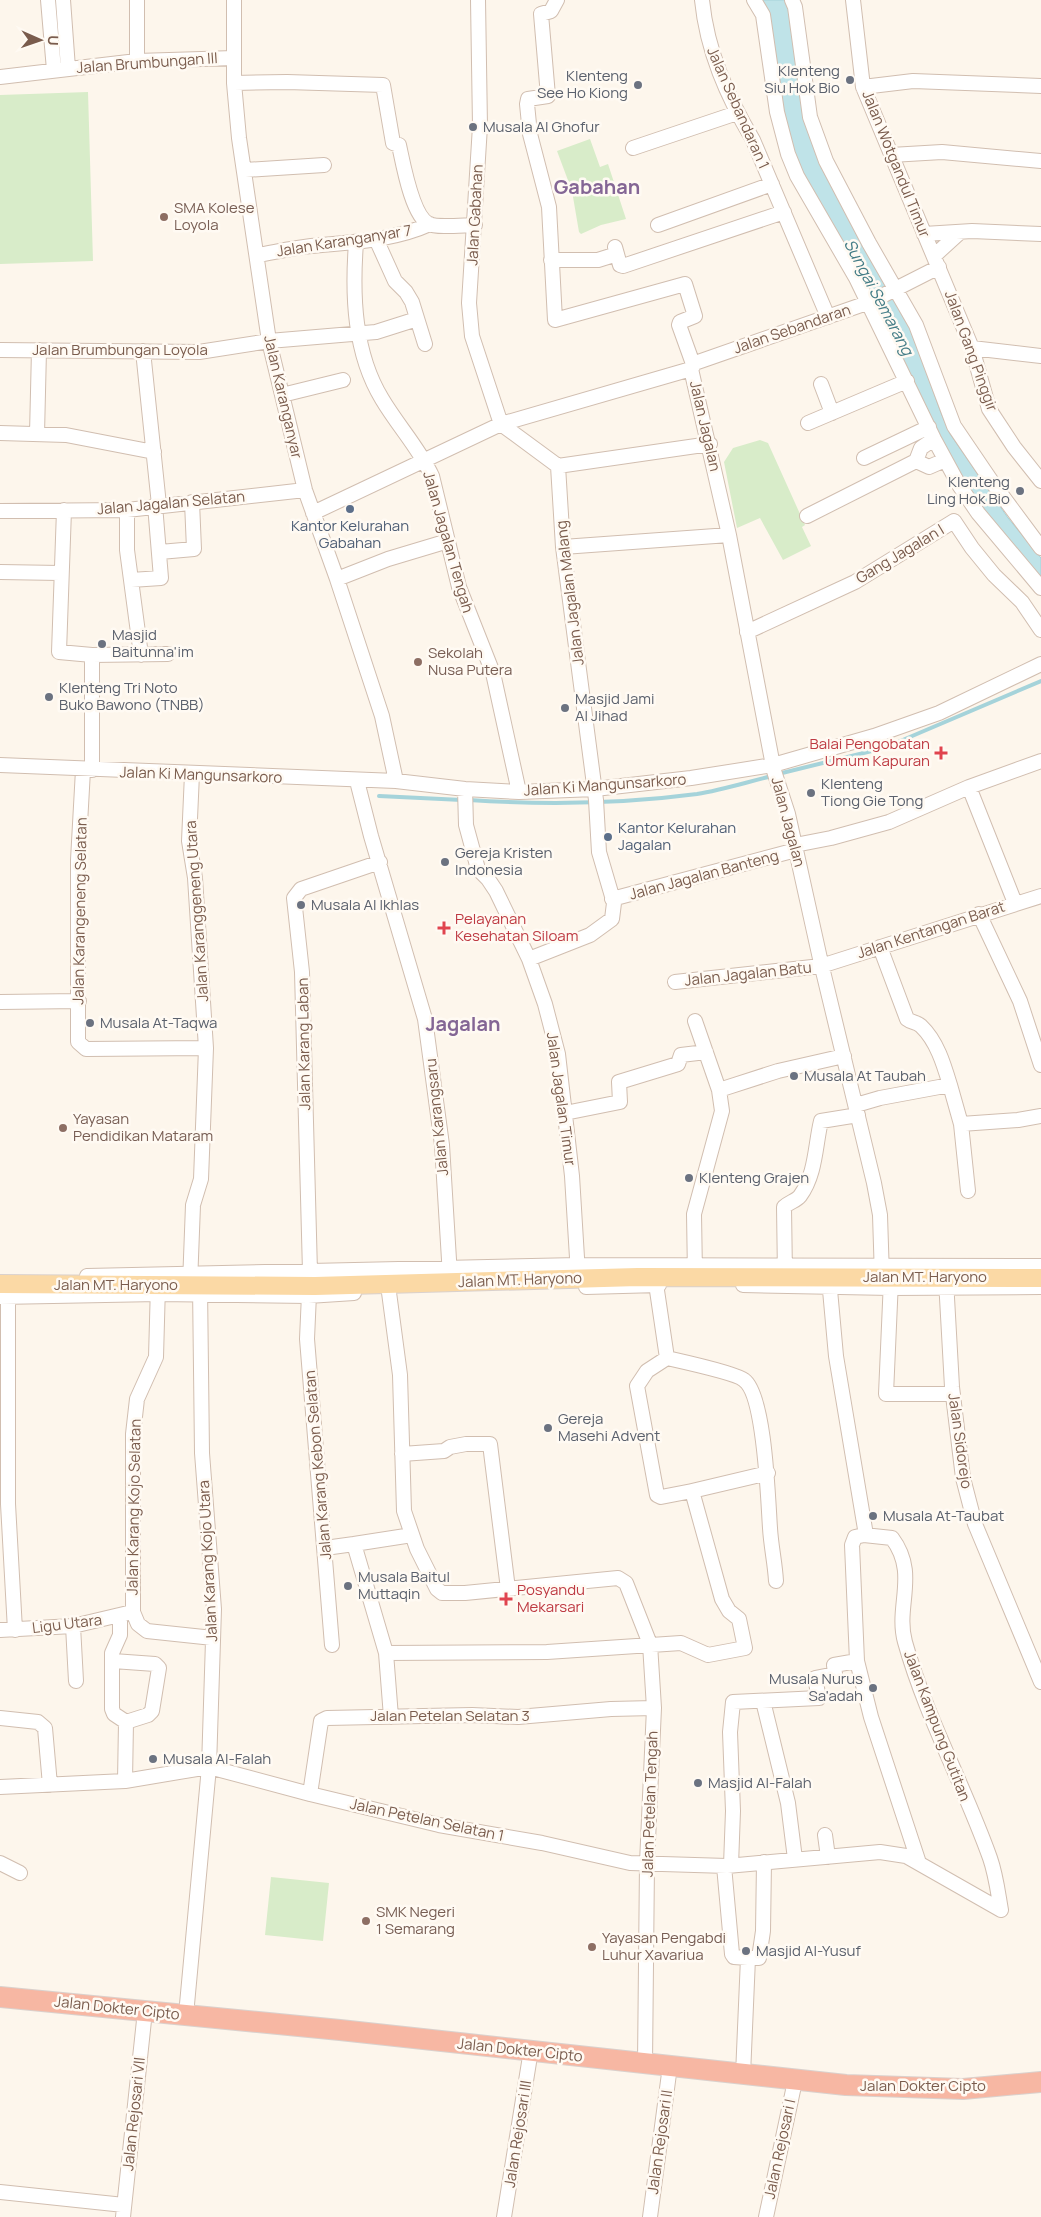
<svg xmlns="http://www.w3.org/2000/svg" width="1041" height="2217" viewBox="0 0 1041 2217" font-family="Manrope,sans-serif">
<rect width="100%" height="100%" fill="#fdf6ec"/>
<!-- green -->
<path fill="#d8ecc9" d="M88 92 93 261 0 264V95Z
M590 139 600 167 608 164 626 219 601 225 581 234 579 232 572 191 557 151Z
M760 440 768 443 805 525 802 527 811 546 783 560 760 518 737 528 724 462 733 448Z
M271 1877 329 1883 323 1941 265 1935Z"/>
<!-- water -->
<path fill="#bfe3e8" stroke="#a5d3da" d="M760 0H787L802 91 895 300 913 334 941 413 950 434 1008 518 1041 558V582L991 522 956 469 792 156Z"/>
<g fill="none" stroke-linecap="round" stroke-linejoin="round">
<!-- stream -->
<path stroke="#a5d3da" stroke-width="4" d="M778 774 884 748 1041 681
M379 796 462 800
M469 800C546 805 621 804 697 794 722 790 747 782 772 776"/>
<defs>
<path id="minor" d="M48 0 54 70
M63 0 68 68
M234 0V83L239 138 269 341 305 490 337 579 382 716 396 781
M478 0 480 126 469 303 472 336 501 424
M557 0 551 11 541 14 548 96 528 99 527 104 530 134 549 207 555 320 685 284 695 316 680 322 679 325 693 364
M702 0C707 51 727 96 753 140L828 317
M754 0 763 15 777 112 788 154 797 176 856 278 934 439 959 485 978 513 1041 588
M792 0 795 7 810 117 826 161 869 243 916 325 954 426 992 482 1041 548
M853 0 863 87 972 348 989 409 1014 447 1041 481
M137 61V0
M0 77 137 61 234 58
M234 83 287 82 383 85 393 143 399 145C403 163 412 216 429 224 437 228 465 225 475 225
M863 87 913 81 1041 86
M633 148 737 113
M891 155 942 152 1041 161
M245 170 324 165
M658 225 772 184
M924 234 972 231 1041 234
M376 239 395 281 406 292 412 302 425 344
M356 243C352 295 354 353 382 399 398 426 419 448 432 476L459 587 493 673 519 792
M615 247 620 265 623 266 784 212
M257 255C275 252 293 248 311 246 351 242 393 241 430 224
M934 256 958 234
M551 260H598L617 254
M972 348 1041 356
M0 350 199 352 269 341 376 332 417 319
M143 351 159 505
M821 384 832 413
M282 395 343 380
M808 423 907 381
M501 424 558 466
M0 433 66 435 154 452
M37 434 39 350
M864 458 929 427
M916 461 929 467 945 460
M916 461 921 448 934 439
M558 466 710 444
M64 510 59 652 92 655 168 654
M127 510V550L141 655
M0 511 127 510 305 490
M313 513 501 424 691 369
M807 516 916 461
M563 547 729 535
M160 552 194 549 192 502
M0 572 60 573
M337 579 388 559 448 541
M131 580 161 578 155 505
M747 632 855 582 954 521 972 548 994 575 1022 602 1041 630
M0 765 396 781 465 789 519 792 595 789 691 778 773 765 874 736 939 713 1041 664
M83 770 78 860V1042L86 1049 206 1048
M92 770V655
M357 781 371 836 425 1019 442 1145 450 1276
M969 787 1015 903
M465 789 466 825 478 869 488 879 496 891 529 959 545 1004 558 1054 572 1176 578 1274
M795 845 831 838 889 822 969 787 1041 761
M612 899 796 850
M979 914 1020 1001 1041 1065
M880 947 907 1019C912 1023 917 1022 921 1026 937 1041 944 1065 950 1085
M529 959 590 935 612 919 614 903 599 852 596 800 563 547 558 466
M675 982 821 966 1041 896
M0 1002 79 1001
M719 1090 778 1071 844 1056
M856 1105 880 1098 950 1085 961 1124 1018 1120 1041 1116
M565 1113 620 1102 619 1082 678 1064 681 1055 706 1052
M961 1124 968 1191
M695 1274 694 1214 722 1111 719 1090 695 1021
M785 1275 784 1207C789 1202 796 1201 800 1196 816 1174 815 1146 821 1121L858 1115
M655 1277 667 1358C680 1361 736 1373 744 1380 765 1395 768 1500 770 1528 771 1546 775 1563 776 1581
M882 1277 880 1215 874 1183 821 963 788 814 774 771 729 535 691 369 695 363 870 302 939 267
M829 1279 836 1356 865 1529 864 1535 855 1537 852 1545 857 1661 871 1717 919 1863
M891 1280 886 1394H953
M946 1280 952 1387 963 1478 975 1524 1041 1682
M190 1284 193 1205 201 1179 206 1048 195 878 189 841 192 774
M88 1285 87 1276 578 1265 1041 1266
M158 1285 156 1357 137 1399 133 1434V1612L138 1624 147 1631 213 1638
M388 1285 400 1375 404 1511 417 1549 437 1589 442 1593H465L618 1578 626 1583 650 1644 654 1708 647 1863 645 2064
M743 1285 891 1288 1041 1287
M586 1287 659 1285
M8 1290V1504L15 1630
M0 1297 158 1294 308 1296 354 1293
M667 1358 647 1371 637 1386 657 1495 661 1497 692 1491
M402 1454 444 1451 450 1447 466 1444H490L508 1589
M864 1535 892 1538C919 1574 895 1606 905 1642 926 1717 964 1785 990 1858 996 1875 998 1893 1001 1910
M354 1544 412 1535
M325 1548 354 1544 386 1653 391 1717
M120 1616V1635L112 1653V1709L114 1714 126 1722 125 1781
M73 1626 76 1681
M0 1630 73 1626 128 1613
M332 1645 307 1339 310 1272 302 972 294 898 301 889 380 862
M386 1653 547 1652 681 1643 708 1655 745 1648 739 1619 729 1611 722 1599 692 1491 768 1473
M113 1661 155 1664 159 1668 152 1711 148 1715 126 1722
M763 1701 788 1803 795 1859
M0 1718 38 1722 45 1728 50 1785
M0 1787 125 1781 209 1767 310 1794 439 1825 542 1843 630 1863 727 1866 880 1852 906 1856 1001 1910
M310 1794 321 1721 327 1718 472 1715 518 1717 611 1709 654 1708
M825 1835 828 1857
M0 1863 20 1873
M731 1865 733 1811 730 1732 733 1702 819 1698 815 1678 835 1674 834 1665 857 1661
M724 1866 732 1954 734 1957 748 1958 743 2075
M748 1958H759L763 1931 764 1862
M186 2015 209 1767 214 1609 202 1453 200 1286
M0 2192 124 2205
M123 2217 145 2011
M504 2217 531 2050
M650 2217 670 2066
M766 2217 795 2081"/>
<path id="major" d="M0 1284 315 1286 638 1277 1041 1278"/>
<path id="highway" d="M0 1997 340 2030 846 2085 963 2089 1041 2082"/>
</defs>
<!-- minor casing -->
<use href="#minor" stroke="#d1beb0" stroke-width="16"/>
<!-- major casing -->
<use href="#major" stroke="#dad1cd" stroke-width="20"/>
<!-- highway casing -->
<use href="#highway" stroke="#dad1cd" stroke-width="22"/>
<!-- minor -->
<use href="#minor" stroke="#fff" stroke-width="14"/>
<!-- major -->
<use href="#major" stroke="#fbd9a5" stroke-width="18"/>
<!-- highway -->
<use href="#highway" stroke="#f7b7a3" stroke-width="20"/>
</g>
<!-- markers -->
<g fill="#6b7280" stroke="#fffaf3" stroke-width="2">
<circle cx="850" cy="80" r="5"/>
<circle cx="638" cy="85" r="5"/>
<circle cx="473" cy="127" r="5"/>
<circle cx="1020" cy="491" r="5"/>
<circle cx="102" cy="644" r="5"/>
<circle cx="49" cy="697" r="5"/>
<circle cx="565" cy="708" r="5"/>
<circle cx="811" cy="793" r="5"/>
<circle cx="445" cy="862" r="5"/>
<circle cx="301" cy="905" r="5"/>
<circle cx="90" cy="1023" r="5"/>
<circle cx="794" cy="1076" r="5"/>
<circle cx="689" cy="1178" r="5"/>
<circle cx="548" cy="1428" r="5"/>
<circle cx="873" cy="1516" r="5"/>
<circle cx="348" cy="1586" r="5"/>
<circle cx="873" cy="1688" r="5"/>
<circle cx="153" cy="1759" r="5"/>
<circle cx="698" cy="1783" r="5"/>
<circle cx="746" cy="1951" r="5"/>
</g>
<g fill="#8d6e63" stroke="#fffaf3" stroke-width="2">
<circle cx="164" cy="217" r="5"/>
<circle cx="418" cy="662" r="5"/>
<circle cx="63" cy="1128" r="5"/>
<circle cx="366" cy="1921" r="5"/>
<circle cx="592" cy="1947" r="5"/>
</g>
<g fill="#5c6f8a" stroke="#fffaf3" stroke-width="2">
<circle cx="350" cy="509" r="5"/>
<circle cx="608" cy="837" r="5"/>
</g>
<g fill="#e0444e" stroke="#fffaf3" stroke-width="2">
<path d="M938.5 745.5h5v5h5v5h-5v5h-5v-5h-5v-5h5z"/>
<path d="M441.5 920.5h5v5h5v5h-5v5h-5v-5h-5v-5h5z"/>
<path d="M503.5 1591.5h5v5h5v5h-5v5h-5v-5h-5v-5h5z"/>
</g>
<g text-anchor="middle" stroke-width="5" stroke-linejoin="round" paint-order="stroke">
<!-- street labels -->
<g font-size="15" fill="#7a5c4d" stroke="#fffaf3">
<text transform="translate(147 63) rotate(-4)" y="5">Jalan Brumbungan III</text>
<text transform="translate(738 108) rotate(66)" y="5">Jalan Sebandaran 1</text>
<text transform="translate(896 164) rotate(68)" y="5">Jalan Wotgandul Timur</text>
<text transform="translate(475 215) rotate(-87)" y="5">Jalan Gabahan</text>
<text transform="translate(344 241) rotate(-9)" y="5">Jalan Karanganyar 7</text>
<text transform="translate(792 329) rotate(-19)" y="5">Jalan Sebandaran</text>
<text x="120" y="355">Jalan Brumbungan Loyola</text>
<text transform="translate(971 351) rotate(70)" y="5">Jalan Gang Pinggir</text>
<text transform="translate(283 397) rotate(77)" y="5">Jalan Karanganyar</text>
<text transform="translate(705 426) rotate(77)" y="5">Jalan Jagalan</text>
<text transform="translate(171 503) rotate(-5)" y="5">Jalan Jagalan Selatan</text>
<text transform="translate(448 542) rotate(74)" y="5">Jalan Jagalan Tengah</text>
<text transform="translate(900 554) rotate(-31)" y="5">Gang Jagalan I</text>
<text transform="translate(570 593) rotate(-97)" y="5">Jalan Jagalan Malang</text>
<text transform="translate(201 775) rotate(2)" y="5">Jalan Ki Mangunsarkoro</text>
<text transform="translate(605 785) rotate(-4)" y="5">Jalan Ki Mangunsarkoro</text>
<text transform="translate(788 822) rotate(75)" y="5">Jalan Jagalan</text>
<text transform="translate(704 875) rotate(-15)" y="5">Jalan Jagalan Banteng</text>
<text transform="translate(80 911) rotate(-89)" y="5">Jalan Karangeneng Selatan</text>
<text transform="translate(197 911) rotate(-94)" y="5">Jalan Karanggeneng Utara</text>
<text transform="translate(931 930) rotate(-18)" y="5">Jalan Kentangan Barat</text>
<text transform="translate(748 974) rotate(-6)" y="5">Jalan Jagalan Batu</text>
<text transform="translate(304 1044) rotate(-91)" y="5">Jalan Karang Laban</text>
<text transform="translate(561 1099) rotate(82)" y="5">Jalan Jagalan Timur</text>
<text transform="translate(437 1117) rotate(-96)" y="5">Jalan Karangsaru</text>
<text x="925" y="1282">Jalan MT. Haryono</text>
<text transform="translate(520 1280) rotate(-2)" y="5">Jalan MT. Haryono</text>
<text x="116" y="1290">Jalan MT. Haryono</text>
<text transform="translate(960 1441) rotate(82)" y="5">Jalan Sidorejo</text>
<text transform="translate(318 1465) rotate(-95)" y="5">Jalan Karang Kebon Selatan</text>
<text transform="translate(134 1507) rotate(-89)" y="5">Jalan Karang Kojo Selatan</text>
<text transform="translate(208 1561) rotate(-93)" y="5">Jalan Karang Kojo Utara</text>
<text transform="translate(67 1624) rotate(-7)" y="5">Ligu Utara</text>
<text x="450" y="1721">Jalan Petelan Selatan 3</text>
<text transform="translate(937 1726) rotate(69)" y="5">Jalan Kampung Gutitan</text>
<text transform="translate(650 1804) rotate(-88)" y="5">Jalan Petelan Tengah</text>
<text transform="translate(427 1820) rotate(12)" y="5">Jalan Petelan Selatan 1</text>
<text transform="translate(117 2008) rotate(6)" y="5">Jalan Dokter Cipto</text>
<text transform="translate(520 2050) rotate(6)" y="5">Jalan Dokter Cipto</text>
<text x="923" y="2091">Jalan Dokter Cipto</text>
<text transform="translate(134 2114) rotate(-84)" y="5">Jalan Rejosari VII</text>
<text transform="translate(518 2134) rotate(-81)" y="5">Jalan Rejosari III</text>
<text transform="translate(660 2142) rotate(-82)" y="5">Jalan Rejosari II</text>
<text transform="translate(780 2149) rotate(-78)" y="5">Jalan Rejosari I</text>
</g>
<!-- worship labels -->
<g font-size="15" fill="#5b616d" stroke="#fffaf3" text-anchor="start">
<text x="840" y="76" text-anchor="end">Klenteng<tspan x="840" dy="17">Siu Hok Bio</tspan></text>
<text x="628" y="81" text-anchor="end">Klenteng<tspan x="628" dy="17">See Ho Kiong</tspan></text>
<text x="483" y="132">Musala Al Ghofur</text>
<text x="1010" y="487" text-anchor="end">Klenteng<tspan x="1010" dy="17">Ling Hok Bio</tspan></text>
<text x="112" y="640">Masjid<tspan x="112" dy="17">Baitunna'im</tspan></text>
<text x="59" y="693">Klenteng Tri Noto<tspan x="59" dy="17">Buko Bawono (TNBB)</tspan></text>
<text x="575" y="704">Masjid Jami<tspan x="575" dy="17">Al Jihad</tspan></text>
<text x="821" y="789">Klenteng<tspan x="821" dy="17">Tiong Gie Tong</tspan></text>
<text x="455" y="858">Gereja Kristen<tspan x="455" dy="17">Indonesia</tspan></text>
<text x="311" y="910">Musala Al Ikhlas</text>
<text x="100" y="1028">Musala At-Taqwa</text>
<text x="804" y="1081">Musala At Taubah</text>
<text x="699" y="1183">Klenteng Grajen</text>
<text x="558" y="1424">Gereja<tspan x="558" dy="17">Masehi Advent</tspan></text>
<text x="883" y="1521">Musala At-Taubat</text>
<text x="358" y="1582">Musala Baitul<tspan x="358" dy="17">Muttaqin</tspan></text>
<text x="863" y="1684" text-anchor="end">Musala Nurus<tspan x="863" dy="17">Sa'adah</tspan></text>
<text x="163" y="1764">Musala Al-Falah</text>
<text x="708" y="1788">Masjid Al-Falah</text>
<text x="756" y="1956">Masjid Al-Yusuf</text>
</g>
<!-- education labels -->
<g font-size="15" fill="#785e54" stroke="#fffaf3" text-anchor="start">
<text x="174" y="213">SMA Kolese<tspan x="174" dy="17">Loyola</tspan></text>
<text x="428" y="658">Sekolah<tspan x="428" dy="17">Nusa Putera</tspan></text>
<text x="73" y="1124">Yayasan<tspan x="73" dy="17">Pendidikan Mataram</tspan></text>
<text x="376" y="1917">SMK Negeri<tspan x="376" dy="17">1 Semarang</tspan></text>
<text x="602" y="1943">Yayasan Pengabdi<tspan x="602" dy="17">Luhur Xavariua</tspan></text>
</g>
<!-- service labels -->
<g font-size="15" fill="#4e5e75" stroke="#fffaf3">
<text x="350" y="531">Kantor Kelurahan<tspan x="350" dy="17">Gabahan</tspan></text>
<text x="618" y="833" text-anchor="start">Kantor Kelurahan<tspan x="618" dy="17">Jagalan</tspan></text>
</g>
<!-- health labels -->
<g font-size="15" fill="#be3a42" stroke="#fffaf3" text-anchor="start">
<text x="930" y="749" text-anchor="end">Balai Pengobatan<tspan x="930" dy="17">Umum Kapuran</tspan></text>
<text x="455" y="924">Pelayanan<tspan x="455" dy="17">Kesehatan Siloam</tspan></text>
<text x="517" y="1595">Posyandu<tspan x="517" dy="17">Mekarsari</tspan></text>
</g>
<!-- water labels -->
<g font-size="16" font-style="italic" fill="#437c86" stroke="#fffaf3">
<text transform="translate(879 297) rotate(62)" y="6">Sungai Semarang</text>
</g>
<!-- district labels -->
<g font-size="20" font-weight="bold" fill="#846695" stroke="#fffaf3">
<text x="597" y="194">Gabahan</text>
<text x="463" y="1031">Jagalan</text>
</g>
</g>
<!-- north arrow -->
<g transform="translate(40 40) rotate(92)" stroke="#fffaf3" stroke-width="4" paint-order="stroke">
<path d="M0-4L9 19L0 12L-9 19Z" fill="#7a5c4d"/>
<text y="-8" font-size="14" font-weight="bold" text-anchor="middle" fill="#7a5c4d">U</text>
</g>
</svg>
